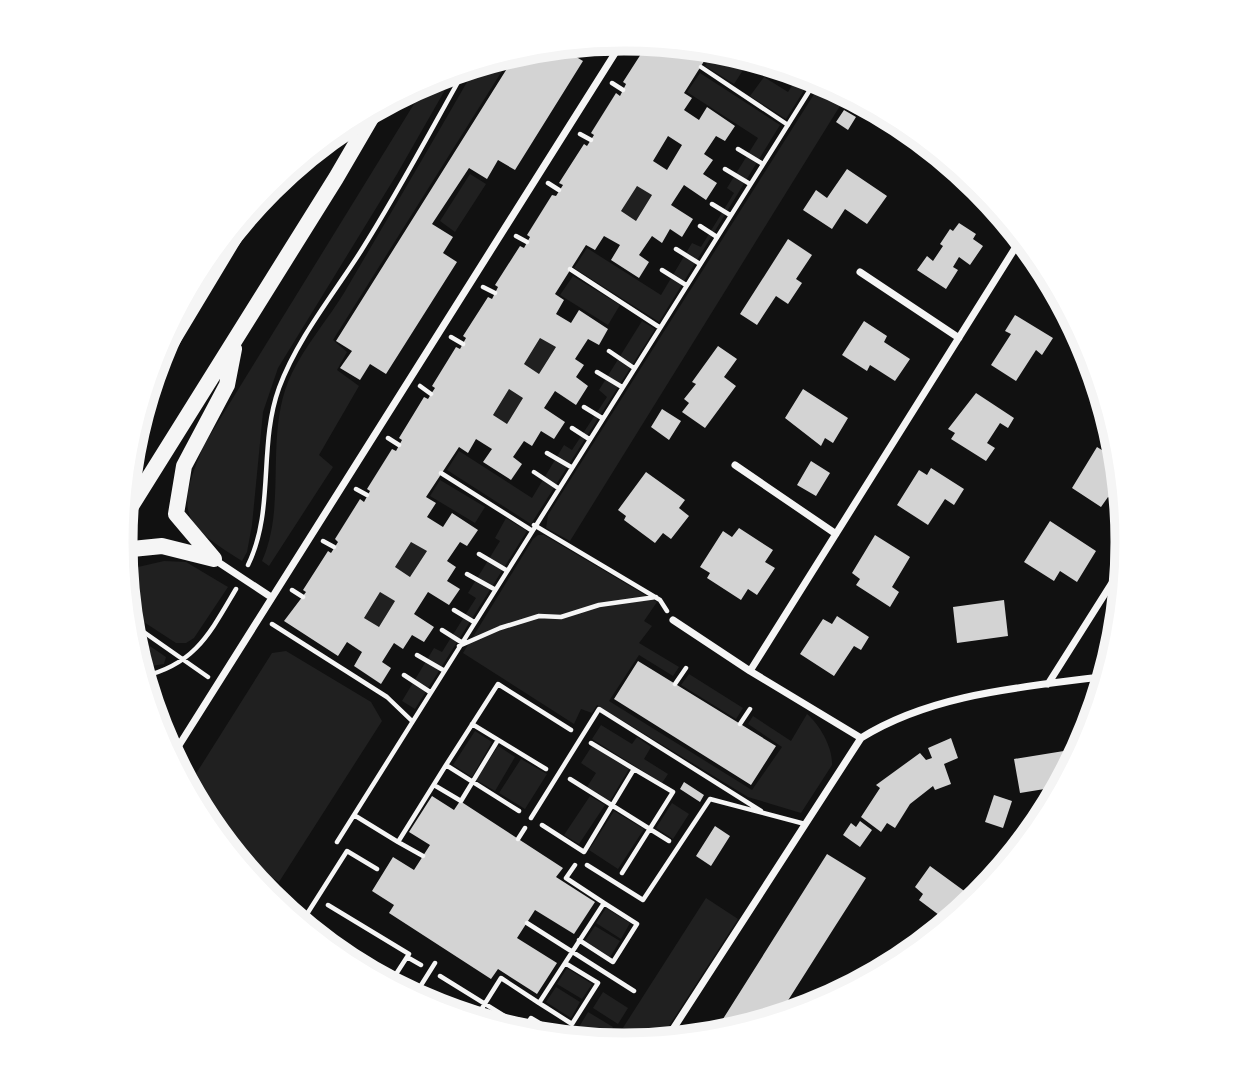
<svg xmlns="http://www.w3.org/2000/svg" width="1249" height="1085" viewBox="0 0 1249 1085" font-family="'Source Sans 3',sans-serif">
<rect width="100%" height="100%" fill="#111"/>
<!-- green -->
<path fill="#202020" d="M716 48 747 64 734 84 705 66Z
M514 52 333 340 347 352 337 370 359 386 319 455 333 467 269 566 262 561C288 503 263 432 292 373 305 346 328 319 344 293 389 216 434 140 478 63Z
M457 69 397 174 278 368 263 412 252 525 247 552 242 561C181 523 175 513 204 445L430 78Z
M801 72 813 76 786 119 750 96 764 77 788 92Z
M700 73 780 125 659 322 574 268 587 248 661 295 692 243 701 247 734 193 727 188 758 138 687 92Z
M823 80 848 93 570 541 546 528 548 515Z
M470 174 486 184 455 232 440 221Z
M637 186 652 195 636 221 621 211Z
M573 276 620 305 608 325 560 295Z
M642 321 655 329 531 524 447 470 459 451 532 498 564 445 572 450 607 397 599 390Z
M540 338 556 347 539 374 524 364Z
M509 389 523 398 507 424 493 415Z
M440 480 485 507 475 523 430 496Z
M506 518 527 531 415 709 402 701 434 648 442 652 476 598 468 593 500 541 495 538Z
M538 535H544L657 602 644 621 652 626 639 643 679 667 673 676 639 655 609 701 752 790 782 747 748 724 753 716 791 741 807 714C820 725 833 748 832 765L801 813 748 797 597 705 592 713 581 709 574 724 463 653 533 539Z
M411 542 427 551 410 577 395 567Z
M164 561 186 562 228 587 194 638 186 643H176L127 611 124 580 138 567Z
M380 592 395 601 379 627 364 618Z
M129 632 166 657 164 664 138 668Z
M286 651 371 702 382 721 279 882 232 854 205 822 187 788 272 653Z
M689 674 743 708 736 719 681 685Z
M601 725 632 744 637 737 651 747 644 759 668 774 662 783 592 739Z
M475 731 492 742 472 777 453 765Z
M498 746 515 757 495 791 476 780Z
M592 746 629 769 610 801 587 787 596 773 581 763Z
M521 759 547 774 525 809 499 793Z
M590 796 605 805 579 844 564 835Z
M672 803 689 814 673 839 656 828Z
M614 811 644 829 618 869 589 850Z
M706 898 738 919 658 1043 612 1045Z
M606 908 630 923 621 939 596 923Z
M595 926 620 941 610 957 585 941Z
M567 968 592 984 582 999 557 984Z
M556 987 580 1002 571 1018 546 1002Z
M603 992 628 1008 618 1024 593 1008Z
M588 1012 613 1027 604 1043 579 1027Z"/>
<!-- building -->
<path fill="#d3d3d3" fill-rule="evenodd" d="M654 41 713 47 684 93 692 98 684 110 699 120 707 107 735 126 725 141 716 136 704 154 713 160 703 174 717 183 706 200 684 185 671 205 693 219 682 237 670 229 662 243 652 236 639 255 649 262 639 278 611 260 620 245 604 236 595 250 586 245 555 294 564 300 556 314 571 323 579 310 608 329 599 345 588 339 575 359 584 365 576 377 588 386 576 405 555 391 544 408 565 422 554 439 541 431 532 446 524 441 513 457 522 464 511 480 483 462 492 449 476 439 468 453 459 447 426 497 436 503 427 517 443 527 452 513 478 530 467 546 460 542 447 561 456 567 447 581 460 589 449 605 428 592 414 614 434 627 424 642 412 635 403 649 394 643 382 662 391 668 381 684 354 666 362 652 347 642 338 656 284 621 306 592 303 590 328 551 331 553 338 542 335 539 360 499 364 502 370 491 367 489 392 449 396 451 402 440 399 438 424 397 428 399 431 394 435 388 432 386 456 347 460 349 466 338 463 336 488 297 492 299 498 287 495 285 520 246 524 248 530 237 527 235 552 195 556 196 563 185 559 183 584 144 587 146 594 135 591 133 616 93 620 96 626 84 623 82 648 43 651 45ZM668 136 682 145 667 170 653 161ZM637 186 652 195 636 221 621 211ZM540 338 556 347 539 374 524 364ZM509 389 523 398 507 424 493 415ZM411 542 427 551 410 577 395 567ZM380 592 395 601 379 627 364 618Z
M573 44 568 52 583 61 515 170 498 160 487 179 469 168 432 224 453 237 443 253 457 262 386 374 370 364 360 380 340 368 352 351 336 341 518 51Z
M741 54 753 57 773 63 767 74 740 57Z
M844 110 856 117 848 130 836 122Z
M847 169 887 196 867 224 845 209 832 229 803 210 816 190 827 198Z
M959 223 976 234 973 239 983 246 970 265 959 257 953 267 958 270 946 289 917 270 927 256 933 261 943 246 940 244 950 229 953 231Z
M788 239 812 255 796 279 802 283 788 304 776 296 757 325 740 314Z
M1015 315 1053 338 1042 355 1036 350 1016 381 991 365 1011 334 1005 331Z
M864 321 887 336 884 342 910 359 895 381 870 365 867 371 842 355Z
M718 346 737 359 724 377 736 386 705 428 682 412 689 403 684 399 696 384 692 382Z
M803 389 848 418 833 443 825 438 821 446 785 418Z
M976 393 1014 418 1008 428 1000 423 987 443 995 448 986 461 951 439 955 433 948 429Z
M662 409 681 421 669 440 651 427Z
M1097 447 1121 462 1125 508 1108 497 1101 507 1072 488Z
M811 461 830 473 816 496 797 485Z
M931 468 964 489 954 505 945 499 928 525 897 505 919 470 927 475Z
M646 472 685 500 679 508 689 516 671 539 663 533 655 543 624 520 626 516 618 510Z
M1050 521 1096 551 1077 582 1060 571 1054 581 1024 562Z
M739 528 773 550 765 562 775 568 757 595 748 589 741 600 707 578 710 573 700 567 723 531 732 537Z
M875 535 910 557 892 587 899 592 890 607 856 585 860 579 852 573Z
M1004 600 1008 636 957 643 953 607Z
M837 616 869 637 861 650 854 646 834 676 800 654 823 619 832 624Z
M638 661 776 746 751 785 614 699Z
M951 738 958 758 944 764 951 784 935 790 933 786 910 804 895 828 887 823 881 832 861 817 880 788 876 785 920 753 926 760 932 758 928 748Z
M1070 750 1073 768 1063 786 1020 793 1014 759Z
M684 782 704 795 700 802 680 789Z
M994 795 1012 801 1003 828 985 822Z
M432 796 454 810 460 801 563 868 556 877 595 902 574 934 535 910 517 938 557 963 537 994 498 969 491 979 389 913 394 905 372 891 393 857 414 870 430 845 409 832Z
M860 821 872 830 860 847 843 835 851 823 856 827Z
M715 826 730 836 711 866 696 856Z
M827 854 866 878 834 928 775 1021 711 1038Z
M930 866 978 901 951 924 919 900 923 894 915 887Z"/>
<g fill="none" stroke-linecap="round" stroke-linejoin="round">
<!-- path -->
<path stroke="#f5f5f5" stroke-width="4.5" d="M701 67 788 125
M796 70 814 83
M612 83 623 90
M580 134 591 140
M738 149 763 164
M725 169 750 184
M548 183 559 190
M712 204 730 215
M700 226 717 237
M516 236 527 242
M676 249 700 264
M570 269 659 327
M662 270 686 285
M483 287 495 293
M451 337 463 344
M609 351 634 368
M597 372 622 387
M420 386 431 394
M584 407 602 418
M572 428 589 439
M388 438 399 445
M547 453 571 467
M534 472 558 488
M441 473 531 530
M356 489 367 495
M534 525 660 600 667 611
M323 541 334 547
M479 554 506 570
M248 565C275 510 258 446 279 388 297 339 333 295 361 251 399 191 432 128 467 66
M467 574 494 589
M292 590 303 597
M454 610 474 622
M128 621 208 677
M272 624 387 697 412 721
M442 630 461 642
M459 646 500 628 539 616 561 617 599 605 656 597
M417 655 443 670
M404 675 430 692
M141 677C195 665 210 633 236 589
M675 684 686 668
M472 724 546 769
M740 724 750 709
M570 779 669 841
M434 785 461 801 498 740
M519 811 446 765 498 684 571 730
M354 815 398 842 446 765
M542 825 584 852 634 769 591 743
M518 839 525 828
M337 842 818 77
M398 842 423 856
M622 873 673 792 634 769
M264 894 292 912
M328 905 409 954 407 957 421 965
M527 923 634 991
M579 940 613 962 637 924 604 903
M440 976 524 1028
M389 985 407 957
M539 1003 572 1024 598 983 565 963
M474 1021 501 978 539 1003 604 903 566 878 575 865
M520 1035 531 1018 563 1037 561 1040"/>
<!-- service -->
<path stroke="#f5f5f5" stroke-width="4.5" d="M531 818 599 709 761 811
M587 865 643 900 710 799 805 824
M300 925 347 851 377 869
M413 998 435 963"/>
<!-- minor -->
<path stroke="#f5f5f5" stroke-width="7" d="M860 272 959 338
M735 465 836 534
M215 560 271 597
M673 620 750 671
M1048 684 1127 559
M861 738 750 671 1022 237
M171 758 624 39
M664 1043 861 738C933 693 1025 687 1108 676"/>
<!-- trunk -->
<path stroke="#f5f5f5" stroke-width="16" d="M152 374 255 203
M123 519 336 178 378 106
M214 559 176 514 184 466 227 385 234 349
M123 563 132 549 162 546 214 559"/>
</g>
<!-- crop -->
<path d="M0 0H1249V1085H0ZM133 542a491 491 0 1 1 982 0a491 491 0 1 1-982 0Z" fill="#fff" fill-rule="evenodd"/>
<path fill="none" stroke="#f5f5f5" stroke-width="9" d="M133 542a491 491 0 1 1 982 0a491 491 0 1 1-982 0Z"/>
</svg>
